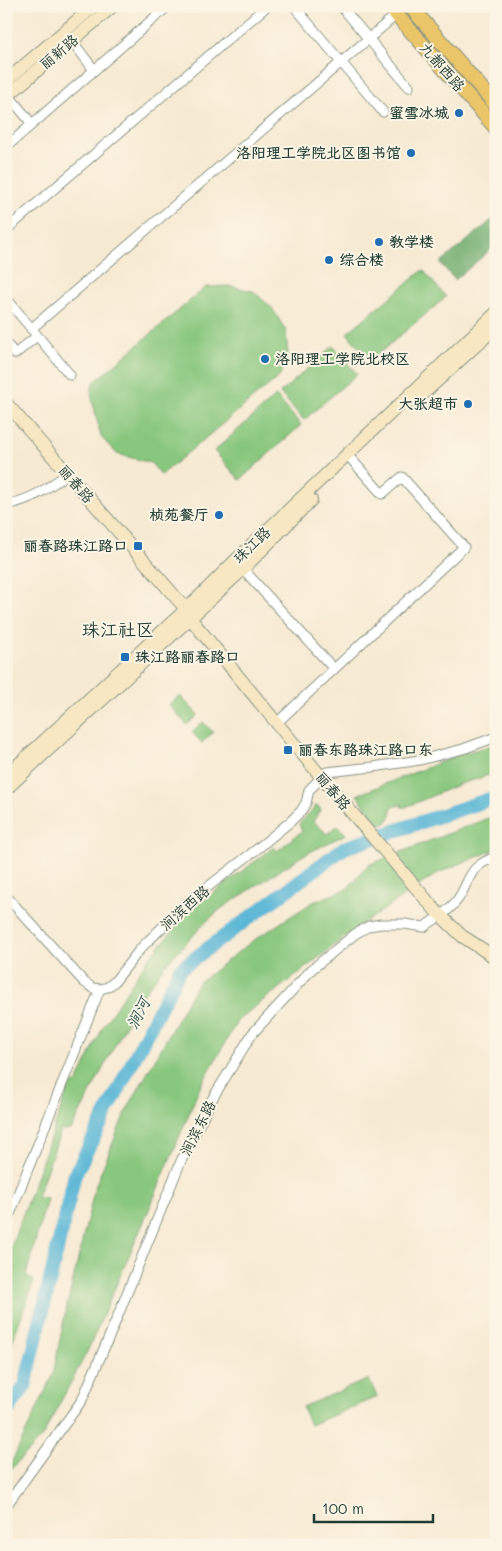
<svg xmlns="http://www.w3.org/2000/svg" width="502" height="1551" viewBox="0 0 502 1551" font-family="Mali,'LXGW WenKai TC',sans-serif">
<rect width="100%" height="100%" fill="#fcf5e5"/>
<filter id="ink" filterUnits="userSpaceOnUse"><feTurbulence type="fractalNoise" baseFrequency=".02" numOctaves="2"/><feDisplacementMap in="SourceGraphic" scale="10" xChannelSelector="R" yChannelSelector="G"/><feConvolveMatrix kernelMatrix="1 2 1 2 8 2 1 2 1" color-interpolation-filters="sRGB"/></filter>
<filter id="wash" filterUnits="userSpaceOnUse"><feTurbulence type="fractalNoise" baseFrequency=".0096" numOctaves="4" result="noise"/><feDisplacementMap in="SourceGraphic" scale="20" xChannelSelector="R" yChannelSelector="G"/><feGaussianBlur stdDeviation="1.12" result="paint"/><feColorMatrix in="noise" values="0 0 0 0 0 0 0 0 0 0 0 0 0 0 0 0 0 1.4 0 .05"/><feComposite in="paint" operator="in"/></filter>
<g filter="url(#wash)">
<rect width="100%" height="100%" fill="#f7ead3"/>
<!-- green -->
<path fill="#88c77e" stroke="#548259" d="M423 270 446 297 370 361 347 333Z
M229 286 253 291 272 308 286 331 288 353 280 376 161 475 151 463 117 454 101 437 91 394 93 383 206 287Z
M333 346 357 374 304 420 280 393Z
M276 396 301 425 240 480 214 451Z
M180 696 198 715 187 725 169 705Z
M203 722 213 732 202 743 192 732Z
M496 744V773L460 784 406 807H401L402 804 391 808V815L387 822 379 825 357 795 461 754Z
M317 805 321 810 313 821 327 834 337 826 346 834 302 856 222 908 208 920 165 965 137 1003 71 1130H61L37 1197 47 1199 26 1275 34 1281 10 1348 6 1352V1261L69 1086 77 1082 104 1025 148 959 192 909 274 847 277 851 302 831 299 824Z
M496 815V849L438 873 362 924 238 1020 200 1087 148 1212 88 1350 42 1437 6 1474 53 1375 64 1319 95 1187 125 1113 197 984 251 942 313 902 347 889 368 865Z
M369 1379 377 1397 310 1425 302 1407Z"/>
<!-- forest -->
<path fill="#6eac6d" stroke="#467450" d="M492 220 496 225V245L455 280 440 263Z"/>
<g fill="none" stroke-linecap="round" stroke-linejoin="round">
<!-- river -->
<path stroke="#57b5d6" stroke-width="14" d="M6 1413 25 1386 75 1174 180 969 344 848 496 797"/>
</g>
</g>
<g filter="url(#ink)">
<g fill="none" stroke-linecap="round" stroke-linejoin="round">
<defs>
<path id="street" d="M294 6 383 112
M341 6 409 87
M70 38 94 70
M6 92 32 124
M6 147 168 6
M6 230 267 6
M6 298 70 375
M31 329 396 15
M6 343 15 354 37 336
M6 505C33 499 45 490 67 474
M243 569 334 669
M282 718 464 547 402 477 382 494 352 460
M6 896 84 982 93 988 100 989
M6 1224 100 989 108 987 115 981 141 948 187 903 257 849 291 821 301 811 306 803 309 790 327 772 373 767 420 760 463 749 496 737
M6 1506 82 1400 112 1330 181 1161 211 1101 252 1034 312 969 355 934 369 926 381 924H405L424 927C435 919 450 911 458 899 471 879 468 866 496 857"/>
<path id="secondary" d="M6 81 94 6
M6 97 113 6
M414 402 496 327
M6 403 186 609 190 618 323 779 436 911 462 936 496 958
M6 776 193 603 236 560 496 313
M6 789 243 569 311 500"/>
<path id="primary" d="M389 6 496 128
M410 6 496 105"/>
</defs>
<!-- street casing -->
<use href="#street" stroke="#8b9484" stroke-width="11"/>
<!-- secondary casing -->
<use href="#secondary" stroke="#8b9484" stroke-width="14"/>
<!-- primary casing -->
<use href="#primary" stroke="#8b9484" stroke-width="16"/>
<!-- street -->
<use href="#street" stroke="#fff" stroke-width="9"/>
<!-- secondary -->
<use href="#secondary" stroke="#f7e8c3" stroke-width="12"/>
<!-- primary -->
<use href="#primary" stroke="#ebc669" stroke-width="14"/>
</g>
</g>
<!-- markers -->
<g fill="#1f6fb2" stroke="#fcf5e5" stroke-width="2">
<circle cx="459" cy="113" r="5"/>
<circle cx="411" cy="153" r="5"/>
<circle cx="379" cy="242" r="5"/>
<circle cx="329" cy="260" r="5"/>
<circle cx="265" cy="359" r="5"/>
<circle cx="468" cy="404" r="5"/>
<circle cx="219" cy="515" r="5"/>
<rect x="133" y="541" width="10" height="10" rx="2.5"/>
<rect x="120" y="652" width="10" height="10" rx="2.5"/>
<rect x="283" y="745" width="10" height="10" rx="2.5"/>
</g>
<g text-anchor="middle" stroke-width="4" stroke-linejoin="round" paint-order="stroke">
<!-- street labels -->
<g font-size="15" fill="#1f3d34" stroke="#fcf5e5">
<text transform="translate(59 52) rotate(-40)" y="5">丽新路</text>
<text transform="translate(442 67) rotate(49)" y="5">九都西路</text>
<text transform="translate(76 484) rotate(49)" y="5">丽春路</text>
<text transform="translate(252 545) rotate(-44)" y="5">珠江路</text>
<text transform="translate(333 791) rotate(50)" y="5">丽春路</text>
<text transform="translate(185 908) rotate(-41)" y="5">涧滨西路</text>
<text transform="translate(198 1128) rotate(-63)" y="5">涧滨东路</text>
</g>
<!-- poi labels -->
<g font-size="15" font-weight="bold" fill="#1f3d34" stroke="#fcf5e5" text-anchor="end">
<text x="449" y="118">蜜雪冰城</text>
<text x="401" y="158">洛阳理工学院北区图书馆</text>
<text x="389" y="247" text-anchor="start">教学楼</text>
<text x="339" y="265" text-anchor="start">综合楼</text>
<text x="275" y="364" text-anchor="start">洛阳理工学院北校区</text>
<text x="458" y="409">大张超市</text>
<text x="209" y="520">桢苑餐厅</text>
<text x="128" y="551">丽春路珠江路口</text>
<text x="135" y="662" text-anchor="start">珠江路丽春路口</text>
<text x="298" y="755" text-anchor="start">丽春东路珠江路口东</text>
</g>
<!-- water labels -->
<g font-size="16" font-style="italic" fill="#2d5b5c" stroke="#fcf5e5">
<text transform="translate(138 1013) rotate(-63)" y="6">涧河</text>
</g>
<!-- quarter labels -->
<g font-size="18" fill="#1f3d34" stroke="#fcf5e5">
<text x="118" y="636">珠江社区</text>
</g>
</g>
<!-- margin -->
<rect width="502" height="1551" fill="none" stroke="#fcf5e5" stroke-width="25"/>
<!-- scale -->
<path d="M314 1514v8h119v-8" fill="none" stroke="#1f3d34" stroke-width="2.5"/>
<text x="322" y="1514" font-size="15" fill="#1f3d34" stroke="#fcf5e5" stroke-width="4" paint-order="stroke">100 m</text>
</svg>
